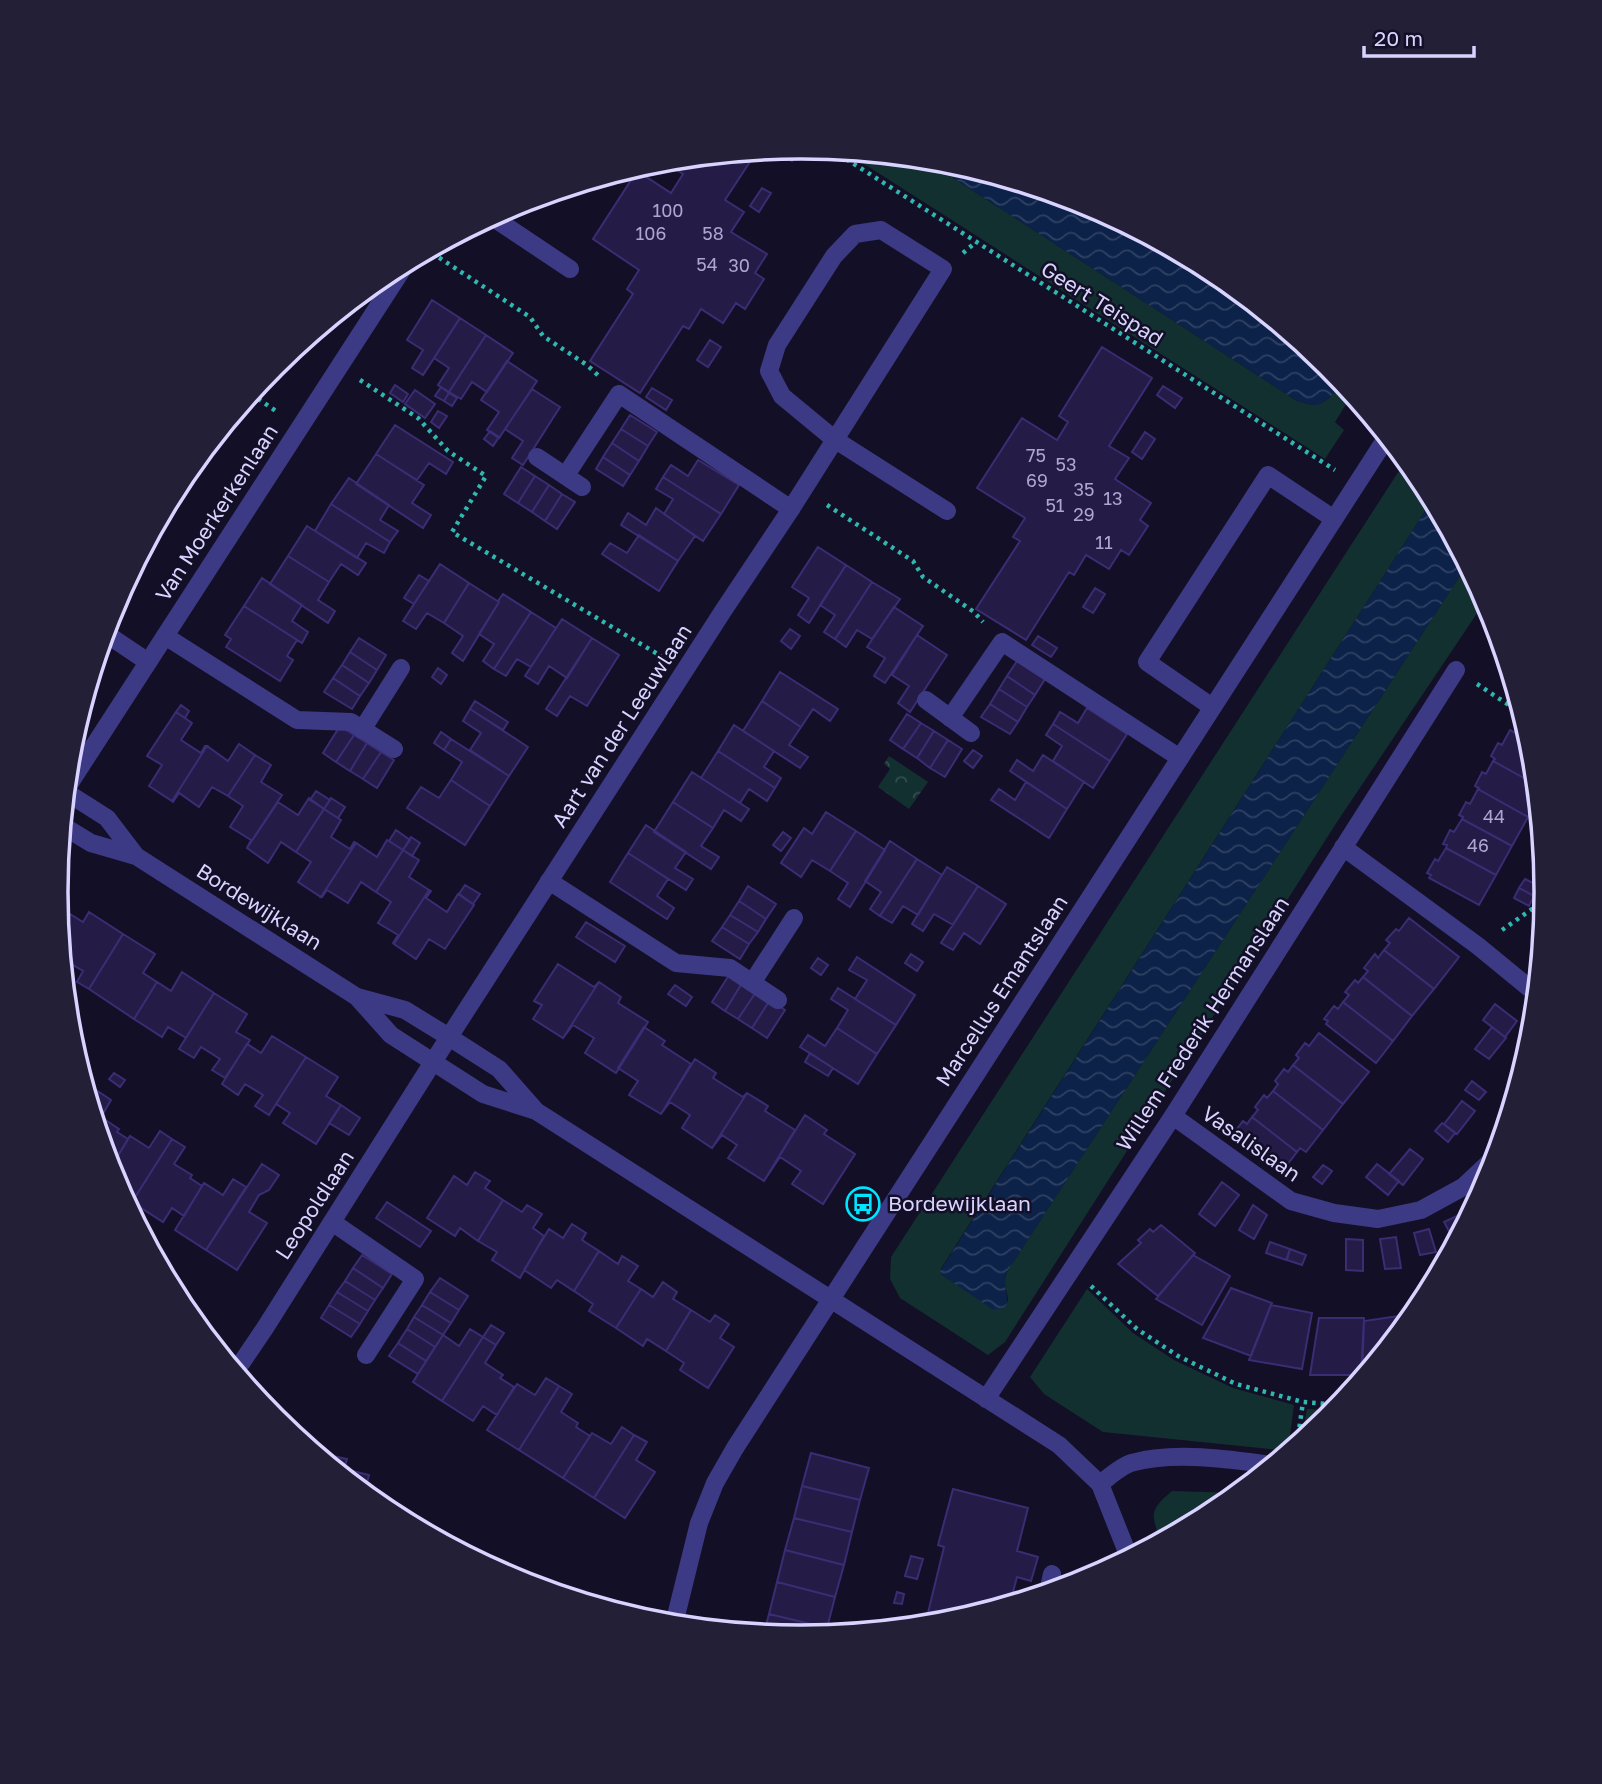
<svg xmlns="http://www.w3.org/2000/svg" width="1602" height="1784" viewBox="0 0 1602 1784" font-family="'Golos Text',sans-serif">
<defs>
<pattern id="park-crowns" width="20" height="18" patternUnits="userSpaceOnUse" patternTransform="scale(1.75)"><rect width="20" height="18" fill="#12302f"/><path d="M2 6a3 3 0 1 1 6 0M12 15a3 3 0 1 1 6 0" fill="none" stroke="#344d4e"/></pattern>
<pattern id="water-waves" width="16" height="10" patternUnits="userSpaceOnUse" patternTransform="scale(1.75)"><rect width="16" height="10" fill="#0c2248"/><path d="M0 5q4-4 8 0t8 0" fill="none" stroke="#2f4163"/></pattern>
</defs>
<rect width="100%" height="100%" fill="#130f26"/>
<!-- green -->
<path fill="#12302f" d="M844 151 924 159 1297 401C1302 402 1310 405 1315 405 1326 404 1339 390 1340 380L1352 395 1335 422 1344 430 1325 459Z
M1406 460 1421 478 1432 500 940 1270 942 1275 998 1309C1015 1303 1005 1295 1005 1282 1005 1277 1006 1275 1008 1270L1467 565 1486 600 1337 822 1005 1342 988 1355 900 1298 890 1279 891 1257Z
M1087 1289 1133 1333 1174 1360 1233 1388 1294 1405 1288 1451 1103 1432 1044 1394 1030 1377Z
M1307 1409 1335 1410 1328 1419 1301 1441Z
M1172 1491 1237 1493 1215 1512 1160 1541C1152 1514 1148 1511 1172 1491Z"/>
<!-- park -->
<path fill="url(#park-crowns)" d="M889 756 928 782 909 809 878 787 890 769 884 764Z"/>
<!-- water -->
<path fill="url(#water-waves)" d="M924 159 947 161 1086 204 1215 272 1328 365 1340 380C1339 390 1326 404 1315 405 1310 405 1302 402 1297 401Z
M1432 500 1467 565 1008 1270C1006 1275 1005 1277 1005 1282 1005 1296 1015 1311 992 1309L942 1275 940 1271Z"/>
<!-- building -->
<path fill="#241b47" stroke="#3b2d73" stroke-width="2" d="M793 148 798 151 792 161 775 150Z
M757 151 725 200 744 212 731 232 767 254 755 273 764 279 745 309 736 303 723 323 701 309 689 329 683 326 640 393 590 361 633 294 627 289 639 270 593 239 637 171 671 193 683 174 674 168 680 159Z
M762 188 771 193 759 212 750 206Z
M432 300 460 318 423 375 412 368 423 350 407 340Z
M460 318 486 335 449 392 438 385 449 368 434 358Z
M486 335 513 353 487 392 472 382 461 399 449 392Z
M710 340 721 347 708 367 697 360Z
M1102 347 1152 378 1109 446 1129 458 1115 479 1151 503 1140 520 1148 526 1129 555 1121 550 1109 569 1086 555 1074 575 1069 572 1026 640 976 609 1020 541 1013 537 1025 518 977 488 1022 418 1057 440 1068 422 1059 416Z
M507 361 537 381 499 438 487 430 499 412 481 400Z
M395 385 408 394 403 402 390 393Z
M1163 386 1182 398 1175 408 1157 395Z
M441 387 449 393 444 401 435 396Z
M652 388 672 400 666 410 646 397Z
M532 389 560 407 523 465 512 458 523 441 505 429Z
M415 390 435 404 425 418 405 404Z
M449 393 457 398 452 406 444 401Z
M438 411 447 416 439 428 431 422Z
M630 415 657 432 648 446 621 429Z
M395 425 453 462 446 474 429 463 417 480 376 454Z
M621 429 648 446 639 461 612 443Z
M490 431 499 437 493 446 484 439Z
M1145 432 1155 439 1142 459 1132 452Z
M612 443 639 461 630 475 603 457Z
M376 454 424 485 412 503 431 515 423 528 356 484Z
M603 457 630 475 623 486 596 469Z
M698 460 739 485 721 514 663 477 671 465 688 476Z
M521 467 535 476 518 503 504 494Z
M535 476 549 485 532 512 518 503Z
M663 477 721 514 703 541 664 514 673 499 656 489Z
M349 478 389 505 380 520 398 531 390 542 331 504Z
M549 485 562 494 545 521 532 512Z
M562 494 575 502 557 529 545 521Z
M331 504 390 542 384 553 366 543 357 558 315 531Z
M656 508 695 536 678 561 621 525 628 513 646 525Z
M307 526 366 563 358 575 341 564 329 582 288 556Z
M639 535 678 561 659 591 602 554 610 543 627 553Z
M818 547 846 565 809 623 798 615 809 598 792 587Z
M288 556 329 582 318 600 335 611 328 623 270 584Z
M440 564 469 583 444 623 427 613 416 629 403 621Z
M846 565 872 582 835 639 824 632 835 615 820 605Z
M419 575 429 581 414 604 404 598Z
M262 578 302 605 292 621 308 632 302 643 244 606Z
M872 582 900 599 872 639 857 630 846 647 835 639Z
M469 583 499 602 463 661 452 653 463 636 444 623Z
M1095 588 1105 594 1093 613 1083 607Z
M503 594 531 612 494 669 483 661 494 644 479 634 499 602 498 601Z
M244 606 297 640 287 656 293 660 280 681 226 647 231 639 225 635Z
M894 607 923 626 885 683 874 676 885 658 867 647Z
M531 612 556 628 531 667 517 659 506 676 494 669Z
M562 619 592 638 567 678 549 666 538 684 525 676Z
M790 629 800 636 791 649 781 641Z
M917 635 947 655 910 712 898 703 909 686 892 675Z
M1038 636 1057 648 1051 657 1032 645Z
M359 638 386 655 377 670 350 652Z
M592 638 619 655 587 706 570 696 557 716 546 709Z
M350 652 377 670 369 683 342 665Z
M1017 661 1045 679 1035 695 1007 676Z
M342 665 369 683 360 696 333 678Z
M438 668 447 675 441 684 432 677Z
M780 672 838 709 830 721 813 709 801 727 762 701Z
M1007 676 1035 695 1027 707 999 689Z
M333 678 360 696 352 709 324 692Z
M999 689 1027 707 1018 722 990 704Z
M475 701 508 722 503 730 470 709Z
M762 701 801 727 789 745 808 757 800 768 743 731Z
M990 704 1018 722 1010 734 981 717Z
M181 705 189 711 185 718 176 712Z
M1087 708 1127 734 1110 761 1053 724 1060 712 1078 723Z
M470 709 528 747 509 776 470 750 481 733 463 721Z
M176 712 192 723 181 740 201 753 205 746H207L172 801 149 786 162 765 147 756Z
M907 714 921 723 903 749 890 740Z
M921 723 934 731 917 758 903 749Z
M1053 724 1110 761 1093 788 1053 761 1062 746 1046 735Z
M734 725 774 751 764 767 781 778 775 788 718 751Z
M340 726 354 735 336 762 323 753Z
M1510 730 1530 741 1535 784 1493 761 1495 759 1491 756 1498 743 1502 745Z
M934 731 948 740 930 768 917 758Z
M441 732 451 739 444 750 434 743Z
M354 735 367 743 350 771 336 762Z
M451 739 509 776 490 806 451 780 462 762 444 750Z
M948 740 962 749 945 777 930 768Z
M367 743 381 752 363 779 350 771Z
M239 744 255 755 228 796 212 787 199 807 179 793 173 802 172 801 207 746 228 761Z
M973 750 982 756 973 768 964 761Z
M718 751 775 788 767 801 749 789 740 803 701 778Z
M381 752 394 760 377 788 363 779Z
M255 755 271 765 261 782 282 795 247 848 251 840 230 827 243 806 228 796Z
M1043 755 1084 782 1067 809 1010 771 1017 760 1033 771Z
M1493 761 1535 784 1537 800 1528 817 1478 789 1479 788 1475 786 1482 772 1486 774Z
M692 772 749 809 741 821 724 810 713 828 673 802Z
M451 780 490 806 465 845 407 808 421 787 439 798Z
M1026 782 1067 809 1049 838 991 800 999 789 1015 800Z
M1478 789 1528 817 1512 846 1462 819 1463 817 1459 815 1466 802 1470 804Z
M316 791 330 800 324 809 310 800Z
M309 798 324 809 296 852 281 842 268 863 247 848 278 802 298 815Z
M331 798 345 807 338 818 324 809Z
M673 802 713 828 701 846 719 857 711 869 654 832Z
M324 809 341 820 331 837 350 849 354 842 356 843 321 897 298 882 311 862 296 852Z
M826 812 856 831 830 871 812 860 801 877 781 863 804 828 812 834Z
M1462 819 1512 846 1496 875 1446 848 1447 845 1443 844 1450 830 1454 832Z
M646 825 686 852 675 868 693 879 686 890 628 853Z
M396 830 410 840 403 850 389 841Z
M856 831 885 850 850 907 838 899 848 883 830 871Z
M783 832 791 838 781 851 773 845Z
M411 837 420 843 412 856 403 850Z
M387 840 403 850 376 892 361 882 348 903 327 890 322 897H321L356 843 377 857Z
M890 841 917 859 880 916 870 909 881 892 865 881Z
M1446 848 1496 875 1479 905 1429 878 1431 875 1427 873 1435 859 1438 861Z
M403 850 419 860 409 877 429 890 394 944 393 943 398 935 378 923 391 902 376 892Z
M628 853 668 879 657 896 674 908 667 919 610 882Z
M917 859 942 875 918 915 903 906 892 923 880 916Z
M947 867 978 886 953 925 934 914 923 931 912 924Z
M1525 879 1539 886 1534 896 1519 888Z
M465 885 480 894 473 904 459 894Z
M748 886 776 904 766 919 739 901Z
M978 886 1006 904 980 944 964 933 953 950 941 943Z
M1519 888 1534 896 1529 906 1514 898Z
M429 890 431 891 426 898 447 912 458 894 474 905 445 949 429 939 416 959 394 944Z
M739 901 766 919 758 932 730 915Z
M89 912 123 934 89 989 77 982 83 971 64 960 63 962 60 930 70 914 83 922Z
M730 915 758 932 749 944 722 927Z
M1409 918 1459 957 1434 989 1384 950 1390 943 1386 940 1396 929 1399 931Z
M586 922 625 946 615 962 576 937Z
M722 927 749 944 740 959 712 941Z
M123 934 155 954 143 973 157 982 134 1019 89 989Z
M1384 950 1434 989 1412 1016 1363 977 1368 971 1364 968 1375 954 1378 958Z
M911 954 923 962 917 971 905 963Z
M857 957 915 995 896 1025 855 999 867 980 849 970Z
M818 958 828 965 821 975 811 968Z
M558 964 594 987 599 982 563 1038 533 1019 542 1005 534 1001Z
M182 972 214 993 186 1038 168 1027 162 1037 134 1019 157 982 171 991Z
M729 975 742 983 725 1011 712 1002Z
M1363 977 1412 1016 1393 1041 1343 1002 1349 995 1345 992 1355 980 1358 983Z
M599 982 621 997 618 1003 648 1022 616 1073 585 1053 594 1038 573 1025 563 1038Z
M742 983 756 992 738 1019 725 1011Z
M675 985 692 997 686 1006 668 994Z
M838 988 896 1025 877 1054 837 1028 848 1010 831 999Z
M756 992 770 1000 752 1028 738 1019Z
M214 993 247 1014 236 1032 250 1040 225 1078 212 1070 220 1059 201 1047 194 1058 179 1049Z
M770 1000 785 1010 767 1038 752 1028Z
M1343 1002 1393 1041 1376 1063 1326 1024 1328 1021 1324 1019 1334 1006 1338 1009Z
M1495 1004 1517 1021 1505 1037 1483 1020Z
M644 1027 665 1041 662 1045 691 1064 661 1114 629 1095 638 1081 618 1068Z
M1492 1027 1506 1038 1489 1059 1475 1049Z
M837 1028 877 1054 858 1084 800 1047 808 1035 825 1046Z
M1319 1033 1369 1072 1343 1104 1293 1065 1299 1058 1296 1055 1305 1043 1309 1046Z
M272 1036 306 1057 269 1115 255 1106 263 1095 245 1084 238 1095 222 1084 247 1044 261 1053Z
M72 1044 82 1050 77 1059Z
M810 1053 833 1068 828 1076 805 1062Z
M306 1057 338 1077 326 1096 341 1105 316 1144 283 1123 290 1113 276 1104Z
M695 1059 716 1073 713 1078 743 1097 747 1093 712 1148 682 1128 690 1115 670 1102 661 1114Z
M1293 1065 1343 1104 1323 1130 1273 1091 1278 1084 1275 1081 1284 1069 1288 1072Z
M114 1073 125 1080 120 1087 109 1079Z
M1472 1081 1486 1092 1479 1100 1465 1090Z
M87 1084 99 1092 91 1105 85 1087Z
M1273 1091 1323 1130 1306 1152 1300 1148 1297 1152 1252 1117 1258 1110 1255 1107 1264 1095 1267 1098Z
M99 1092 111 1100 101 1117 119 1129 117 1132 128 1139 110 1169 91 1105Z
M747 1093 768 1106 765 1111 795 1130 764 1181 728 1158 737 1145 722 1135 712 1148Z
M1462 1101 1475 1111 1457 1134 1444 1124Z
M341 1105 360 1118 349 1135 329 1123Z
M805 1115 827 1130 824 1134 855 1154 823 1204 792 1184 801 1171 780 1157 764 1181Z
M1252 1117 1297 1152 1280 1174 1236 1138 1237 1136 1234 1133 1243 1121 1247 1124Z
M1442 1123 1455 1133 1448 1142 1435 1131Z
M160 1131 172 1139 132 1202 123 1196 110 1169 130 1136 149 1148Z
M172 1139 185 1147 174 1164 192 1175 190 1178 202 1186 184 1216 172 1208 163 1222 132 1202Z
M1410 1149 1423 1159 1403 1185 1389 1174Z
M262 1164 279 1175 269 1190 259 1195 249 1212 267 1223 237 1270 206 1250Z
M1377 1164 1399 1181 1388 1195 1366 1177Z
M1323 1165 1332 1171 1322 1184 1313 1177Z
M475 1172 490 1181 485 1188 503 1200 478 1241 460 1228 455 1236 427 1218 454 1176 467 1185Z
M233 1179 246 1187 206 1250 175 1230 204 1183 223 1195Z
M1222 1182 1239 1195 1215 1226 1199 1214Z
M503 1200 522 1212 527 1205 542 1214 533 1228 544 1236 520 1278 492 1260 497 1252 478 1241Z
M387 1202 431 1231 420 1247 376 1218Z
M1253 1205 1267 1215 1254 1239 1239 1230Z
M1459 1215 1464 1224 1455 1242 1444 1222Z
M572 1224 586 1233 582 1240 599 1251 574 1291 557 1280 551 1288 524 1270 549 1229 563 1238Z
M1161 1225 1195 1253 1158 1296 1118 1264 1141 1243 1138 1240 1150 1229 1153 1232Z
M1429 1229 1436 1252 1420 1255 1414 1233Z
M1396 1237 1401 1268 1385 1269 1380 1239Z
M1346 1239 1363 1240V1271L1346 1270Z
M1270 1242 1290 1249 1286 1260 1266 1253Z
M1290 1249 1306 1255 1302 1265 1287 1260Z
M599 1251 618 1264 622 1256 638 1266 628 1281 641 1289 616 1328 589 1311 593 1304 574 1291Z
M362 1255 392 1274 383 1288 353 1268Z
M1193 1255 1230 1276 1202 1325 1156 1299Z
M353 1268 383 1288 375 1300 345 1281Z
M440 1278 468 1296 459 1310 430 1292Z
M345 1281 375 1300 368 1311 337 1292Z
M663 1282 677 1292 673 1299 691 1310 666 1351 647 1339 643 1346 616 1328 641 1289 653 1297Z
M1231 1288 1272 1303 1251 1356 1203 1338Z
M337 1292 368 1311 360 1324 329 1305Z
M430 1292 459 1310 451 1323 422 1305Z
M329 1305 360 1324 351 1337 321 1318Z
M422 1305 451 1323 443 1335 414 1317Z
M1271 1305 1312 1313 1302 1369 1249 1360Z
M691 1310 710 1322 715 1315 729 1324 720 1338 734 1347 708 1388 680 1370 684 1363 666 1351Z
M1406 1315 1407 1322 1362 1378 1364 1321Z
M414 1317 443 1335 435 1347 407 1329Z
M1319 1318H1364L1361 1375H1310Z
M491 1325 504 1333 496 1345 483 1337Z
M407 1329 435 1347 426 1361 398 1343Z
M470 1329 483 1337 442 1401 413 1382 443 1335 459 1346Z
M483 1337 496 1345 485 1363 503 1375 500 1378 514 1387 497 1415 483 1406 473 1421 442 1401Z
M398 1343 426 1361 418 1374 389 1356Z
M546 1378 559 1386 519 1450 487 1430 517 1384 535 1395Z
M559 1386 572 1394 561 1412 578 1423 576 1427 590 1436 563 1478 519 1450Z
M622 1427 634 1435 594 1498 563 1478 592 1433 611 1444Z
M634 1435 647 1442 636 1460 655 1472 625 1518 594 1498Z
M811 1453 869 1468 860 1500 802 1486Z
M333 1456 347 1459 344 1469 369 1475 364 1493 331 1465Z
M802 1486 860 1500 852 1532 794 1518Z
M953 1489 1028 1508 1017 1551 1038 1557 1031 1581 1017 1577 1010 1603 946 1623 925 1625 944 1547 938 1545Z
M794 1518 852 1532 844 1565 785 1550Z
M785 1550 844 1565 835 1597 777 1582Z
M911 1556 923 1559 917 1579 905 1576Z
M777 1582 835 1597 827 1628 769 1614Z
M897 1592 904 1594 902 1604 894 1603Z
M769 1614 827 1628 826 1635 801 1637 764 1633Z"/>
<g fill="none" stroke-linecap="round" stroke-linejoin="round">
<!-- path -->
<path stroke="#2fb8b0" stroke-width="4.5" stroke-dasharray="3.5 5" stroke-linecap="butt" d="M832 150 1335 470
M432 253 530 317 543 336 587 365 601 378
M963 253 976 242
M360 380 418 418 448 451 486 476 452 532 661 656
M251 394 279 413
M827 505 913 561 923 577 974 612 983 622
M1477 684 1521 713
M1502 930 1545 900
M1091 1286 1137 1329 1178 1356 1236 1384 1303 1402 1339 1405
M1297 1444 1303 1402"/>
<!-- lane -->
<path stroke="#3d3a85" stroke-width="18" d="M492 217 570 269
M834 439 947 511
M537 457 582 487
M566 475 619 394 791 509
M105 633 148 662
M165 636 297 720 351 722 394 749
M926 700 971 733
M1212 707 1147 662 1268 475 1334 519
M950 718 1002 642 1180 758
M362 730 401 668
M549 881 676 963 730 968 778 1000
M752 983 794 918
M332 1222 415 1279 366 1355
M1048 1592 1052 1574"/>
<!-- street -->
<path stroke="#3d3a85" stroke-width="18" d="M66 789 407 262
M66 792 107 818 136 856
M63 826 91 843 136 856 357 997 391 1035 483 1094 536 1111
M1343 847 1478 946 1533 991 1535 1000
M357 997 405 1010 449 1037 499 1069 536 1111 1059 1445 1100 1484 1129 1557
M1173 1116 1291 1201 1334 1213 1378 1219 1421 1210 1463 1187 1495 1157
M232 1368 242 1362 265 1328 433 1062 723 611 791 509 943 269 881 230 855 234 834 256 777 345 769 371 782 396 834 439
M986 1399 1173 1116 1456 670
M1100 1484C1109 1477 1121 1466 1131 1463 1173 1451 1229 1459 1271 1465
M674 1624 699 1523 715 1483 735 1448 1387 437"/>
</g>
<!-- icons -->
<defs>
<symbol id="bus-ring" viewBox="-11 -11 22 22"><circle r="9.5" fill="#130f26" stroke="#00e5ff" stroke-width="1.5"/><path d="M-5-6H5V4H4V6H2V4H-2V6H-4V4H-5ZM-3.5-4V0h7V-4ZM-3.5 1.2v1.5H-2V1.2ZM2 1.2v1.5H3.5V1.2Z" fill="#00e5ff"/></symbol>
</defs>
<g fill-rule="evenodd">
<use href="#bus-ring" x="844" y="1185" width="38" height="38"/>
</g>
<g text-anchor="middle" stroke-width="5" stroke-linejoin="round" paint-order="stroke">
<!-- number labels -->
<g font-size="18" fill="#aca6d1">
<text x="668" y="217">100</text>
<text x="651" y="240">106</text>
<text x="713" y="240">58</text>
<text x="707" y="271">54</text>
<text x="739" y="272">30</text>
<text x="1036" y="462">75</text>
<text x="1066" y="471">53</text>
<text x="1037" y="487">69</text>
<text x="1084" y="496">35</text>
<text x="1113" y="505">13</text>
<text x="1055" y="512">51</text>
<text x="1084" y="521">29</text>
<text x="1104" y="549">11</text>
<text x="1494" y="823">44</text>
<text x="1478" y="852">46</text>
</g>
<!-- street labels -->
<g font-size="21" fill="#d9d4ff" stroke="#130f26">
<text transform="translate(1102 304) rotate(32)" y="7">Geert Teispad</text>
<text transform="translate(217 513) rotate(-57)" y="7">Van Moerkerkenlaan</text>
<text transform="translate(622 726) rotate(-57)" y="7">Aart van der Leeuwlaan</text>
<text transform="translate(259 907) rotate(32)" y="7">Bordewijklaan</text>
<text transform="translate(1002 991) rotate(-57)" y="7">Marcellus Emantslaan</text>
<text transform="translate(1203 1024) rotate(-57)" y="7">Willem Frederik Hermanslaan</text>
<text transform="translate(1251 1144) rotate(35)" y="7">Vasalislaan</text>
<text transform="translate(315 1205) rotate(-57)" y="7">Leopoldlaan</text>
</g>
<!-- poi labels -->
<g font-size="21" fill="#d9d4ff" stroke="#130f26" text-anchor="start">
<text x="888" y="1211">Bordewijklaan</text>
</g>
</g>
<!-- crop -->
<path d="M0 0H1602V1784H0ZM68 892a733 733 0 1 1 1466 0a733 733 0 1 1-1466 0Z" fill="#231f37" fill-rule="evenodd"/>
<path fill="none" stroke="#d9d4ff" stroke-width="3.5" d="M68 892a733 733 0 1 1 1466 0a733 733 0 1 1-1466 0Z"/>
<!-- scale -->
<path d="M1364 46v10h110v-10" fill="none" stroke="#d9d4ff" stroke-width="3.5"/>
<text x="1374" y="46" font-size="21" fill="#d9d4ff" stroke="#130f26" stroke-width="5" paint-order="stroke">20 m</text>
</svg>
